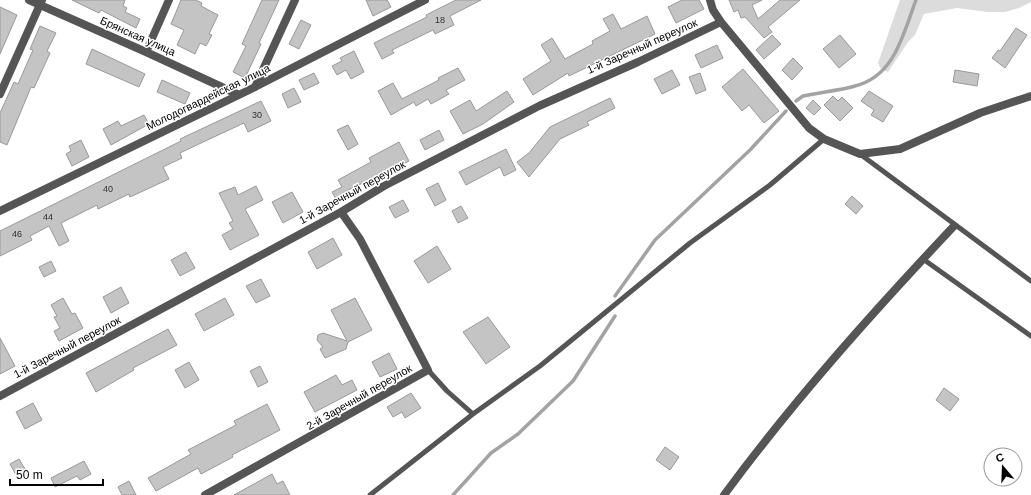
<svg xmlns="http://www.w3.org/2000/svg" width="1031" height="495" viewBox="0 0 1031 495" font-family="Arial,sans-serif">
<rect width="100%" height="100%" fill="#fff"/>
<!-- green -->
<path fill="#dcdcdc" d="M900 0H1031V2L1019 8 1005 12H988L957 8 924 14 915 35 908 42 888 72 881 69 878 63Z"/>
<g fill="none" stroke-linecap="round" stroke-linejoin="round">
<!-- stream -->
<path stroke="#a3a3a3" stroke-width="3.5" d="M796 101 803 96C820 92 838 91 855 86 895 76 903 34 916 0
M615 296 655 240 750 150 786 111
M453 495 491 453 518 434 573 381 615 316"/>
</g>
<!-- building -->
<path fill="#c4c4c4" stroke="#999" d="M72 0H125L123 6 127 8 125 12 140 19 136 28 101 10 99 13Z
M181 0H196L202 3 201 6 218 15 209 34 212 35 206 46 200 43 195 54 177 45 184 30 171 24Z
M262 0H279L259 43 261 44 245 78 233 72 246 46 242 44Z
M366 0H387L391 7 373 16Z
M456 0H481L450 16 454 25 435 34 433 30 392 50 394 53 382 59 374 43 427 17 426 15Z
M682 0H699L704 9 676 23 668 7Z
M729 0H762L752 5 758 19 780 0H800L768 27 772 32 764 38 745 17 741 18 738 10 734 12Z
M0 7 17 15 0 54Z
M613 14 621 29 647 16 655 34 569 76 568 73 533 95 523 79 551 61 541 45 552 38 565 59 593 44 592 41 610 31 603 19Z
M301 20 311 25 299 49 289 44Z
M40 26 56 33 47 51 50 53 34 88 31 87 7 145 0 142V113L14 82 18 84 33 50 30 49Z
M1016 28 1027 35 1005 68 992 58 998 50 1000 51Z
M772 35 781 44 764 59 756 50Z
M840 35 856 54 839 68 823 49Z
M717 45 723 58 701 68 695 55Z
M92 49 145 74 139 87 86 64Z
M354 51 364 72 351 79 346 70 337 75 332 66 342 61 340 58Z
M793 58 803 68 792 80 782 70Z
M458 68 465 80 446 90 449 94 431 104 428 99 416 106 414 102 391 115 378 91 393 83 402 99 439 80 438 78Z
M743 69 779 111 764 123 749 105 742 111 722 87Z
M672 70 680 85 662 94 654 79Z
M955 70 979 74 977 86 953 82Z
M314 73 319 83 304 90 299 80Z
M700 73 706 90 696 94 689 77Z
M162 80 190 93 185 104 157 92Z
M294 88 301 102 288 108 282 94Z
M507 91 514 102 483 124 463 134 450 111 470 100 476 111Z
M869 91 893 106 883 122 871 115 874 110 861 101Z
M833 96 838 101 842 97 853 108 840 121 824 105Z
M610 98 615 108 587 122 589 125 560 139 529 177 517 162 529 153 550 127Z
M813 100 821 108 814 115 806 108Z
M261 101 271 121 248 132 244 123 201 143 180 153 182 158 163 167 169 179 130 197 129 194 98 209 97 205 61 223 69 241 59 246 49 226 30 236 32 240 0 256V231L181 141 180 139Z
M144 115 149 124 111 145 103 129 118 121 121 126Z
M348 125 358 144 348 150 337 130Z
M439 130 444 140 425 150 420 140Z
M81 140 89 157 72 166 66 154 71 151 69 146Z
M399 142 409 161 346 191 349 197 338 203 332 192 342 187 338 180 371 162 369 158Z
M506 149 516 170 504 176 500 167 466 185 459 172Z
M438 183 446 200 435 206 426 189Z
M256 186 263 200 245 209 259 235 230 250 222 235 233 229 229 223 233 221 219 193 235 187 238 195Z
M292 192 303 212 283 223 272 202Z
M852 196 863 206 856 214 845 204Z
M403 200 409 211 395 218 389 207Z
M461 206 468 218 458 223 452 211Z
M333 238 342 255 317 269 308 252Z
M437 246 451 269 428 283 414 261Z
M186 252 195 268 180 276 171 260Z
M51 261 56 271 44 277 39 267Z
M261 279 270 296 256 303 246 286Z
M121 287 129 303 111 313 103 297Z
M63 298 72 314 75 313 83 328 59 341 54 331 60 328 54 317 57 316 51 305Z
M225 298 234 315 204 331 195 314Z
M355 298 372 330 348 342 346 349 325 358 320 349 323 347 317 340 318 335 323 333 347 341 331 310Z
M488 317 510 347 486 364 463 332Z
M168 329 177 345 133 368 134 370 96 392 86 373Z
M0 338 15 366 0 374Z
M389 353 397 369 380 377 372 362Z
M189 362 199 380 185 388 175 370Z
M260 366 268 382 258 387 250 371Z
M336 375 342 385 352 380 357 390 315 412 304 392Z
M944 388 959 399 950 411 936 400Z
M411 393 421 408 405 418 402 412 393 417 387 407Z
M33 403 42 420 25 429 16 412Z
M267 404 280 430 232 455 233 457 201 474 198 468 156 491 148 478 191 454 188 450 236 425 234 421Z
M665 447 679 457 670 470 656 460Z
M19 459 25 469 16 475 10 464Z
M84 461 91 474 80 480 77 476 55 487 51 478Z
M272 474 277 484 283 481 290 495H234Z
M129 481 136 495H122L118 487Z"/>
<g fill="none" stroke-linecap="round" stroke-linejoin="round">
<!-- service -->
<path stroke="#555" stroke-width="5" d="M860 154 1031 281
M923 259 1031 336
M428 370 447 391 473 414
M370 495 473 414 540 366 690 243 770 185 824 139"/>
<!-- minor -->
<path stroke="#555" stroke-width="8" d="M29 0 146 52 237 94
M710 0 713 10 721 22 809 128 824 139 860 154 900 149 980 113 1031 96
M146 52 169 0
M255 87 295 0
M0 94 42 0
M0 211 255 87 425 0
M0 396 341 212 384 186 539 106 638 62 721 22
M205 495 428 370 360 239 341 212
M724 495C794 400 873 312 954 226"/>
</g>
<g text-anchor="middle" stroke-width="3" stroke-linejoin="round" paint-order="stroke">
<!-- number labels -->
<g font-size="9" fill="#313131">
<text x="440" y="23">18</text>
<text x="257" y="118">30</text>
<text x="108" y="192">40</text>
<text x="48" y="220">44</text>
<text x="17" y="237">46</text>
</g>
<!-- street labels -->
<g font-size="11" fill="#000" stroke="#fff">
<text transform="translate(138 36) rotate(24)" y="4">Брянская улица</text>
<text transform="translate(642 46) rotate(-24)" y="4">1-й Заречный переулок</text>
<text transform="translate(208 97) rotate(-26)" y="4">Молодогвардейская улица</text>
<text transform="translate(352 192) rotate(-29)" y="4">1-й Заречный переулок</text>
<text transform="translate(67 347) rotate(-28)" y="4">1-й Заречный переулок</text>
<text transform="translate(359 397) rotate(-30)" y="4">2-й Заречный переулок</text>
</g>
</g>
<!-- north arrow -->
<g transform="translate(1003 467) rotate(341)"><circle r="19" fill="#ffffff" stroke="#999999"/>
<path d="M0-3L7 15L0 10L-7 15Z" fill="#000000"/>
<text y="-6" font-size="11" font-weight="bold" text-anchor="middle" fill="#000000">С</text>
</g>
<!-- scale -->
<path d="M10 479v6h93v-6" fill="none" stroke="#000000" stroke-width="2"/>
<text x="16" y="479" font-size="12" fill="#000000" stroke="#ffffff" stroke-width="3" paint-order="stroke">50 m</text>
</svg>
